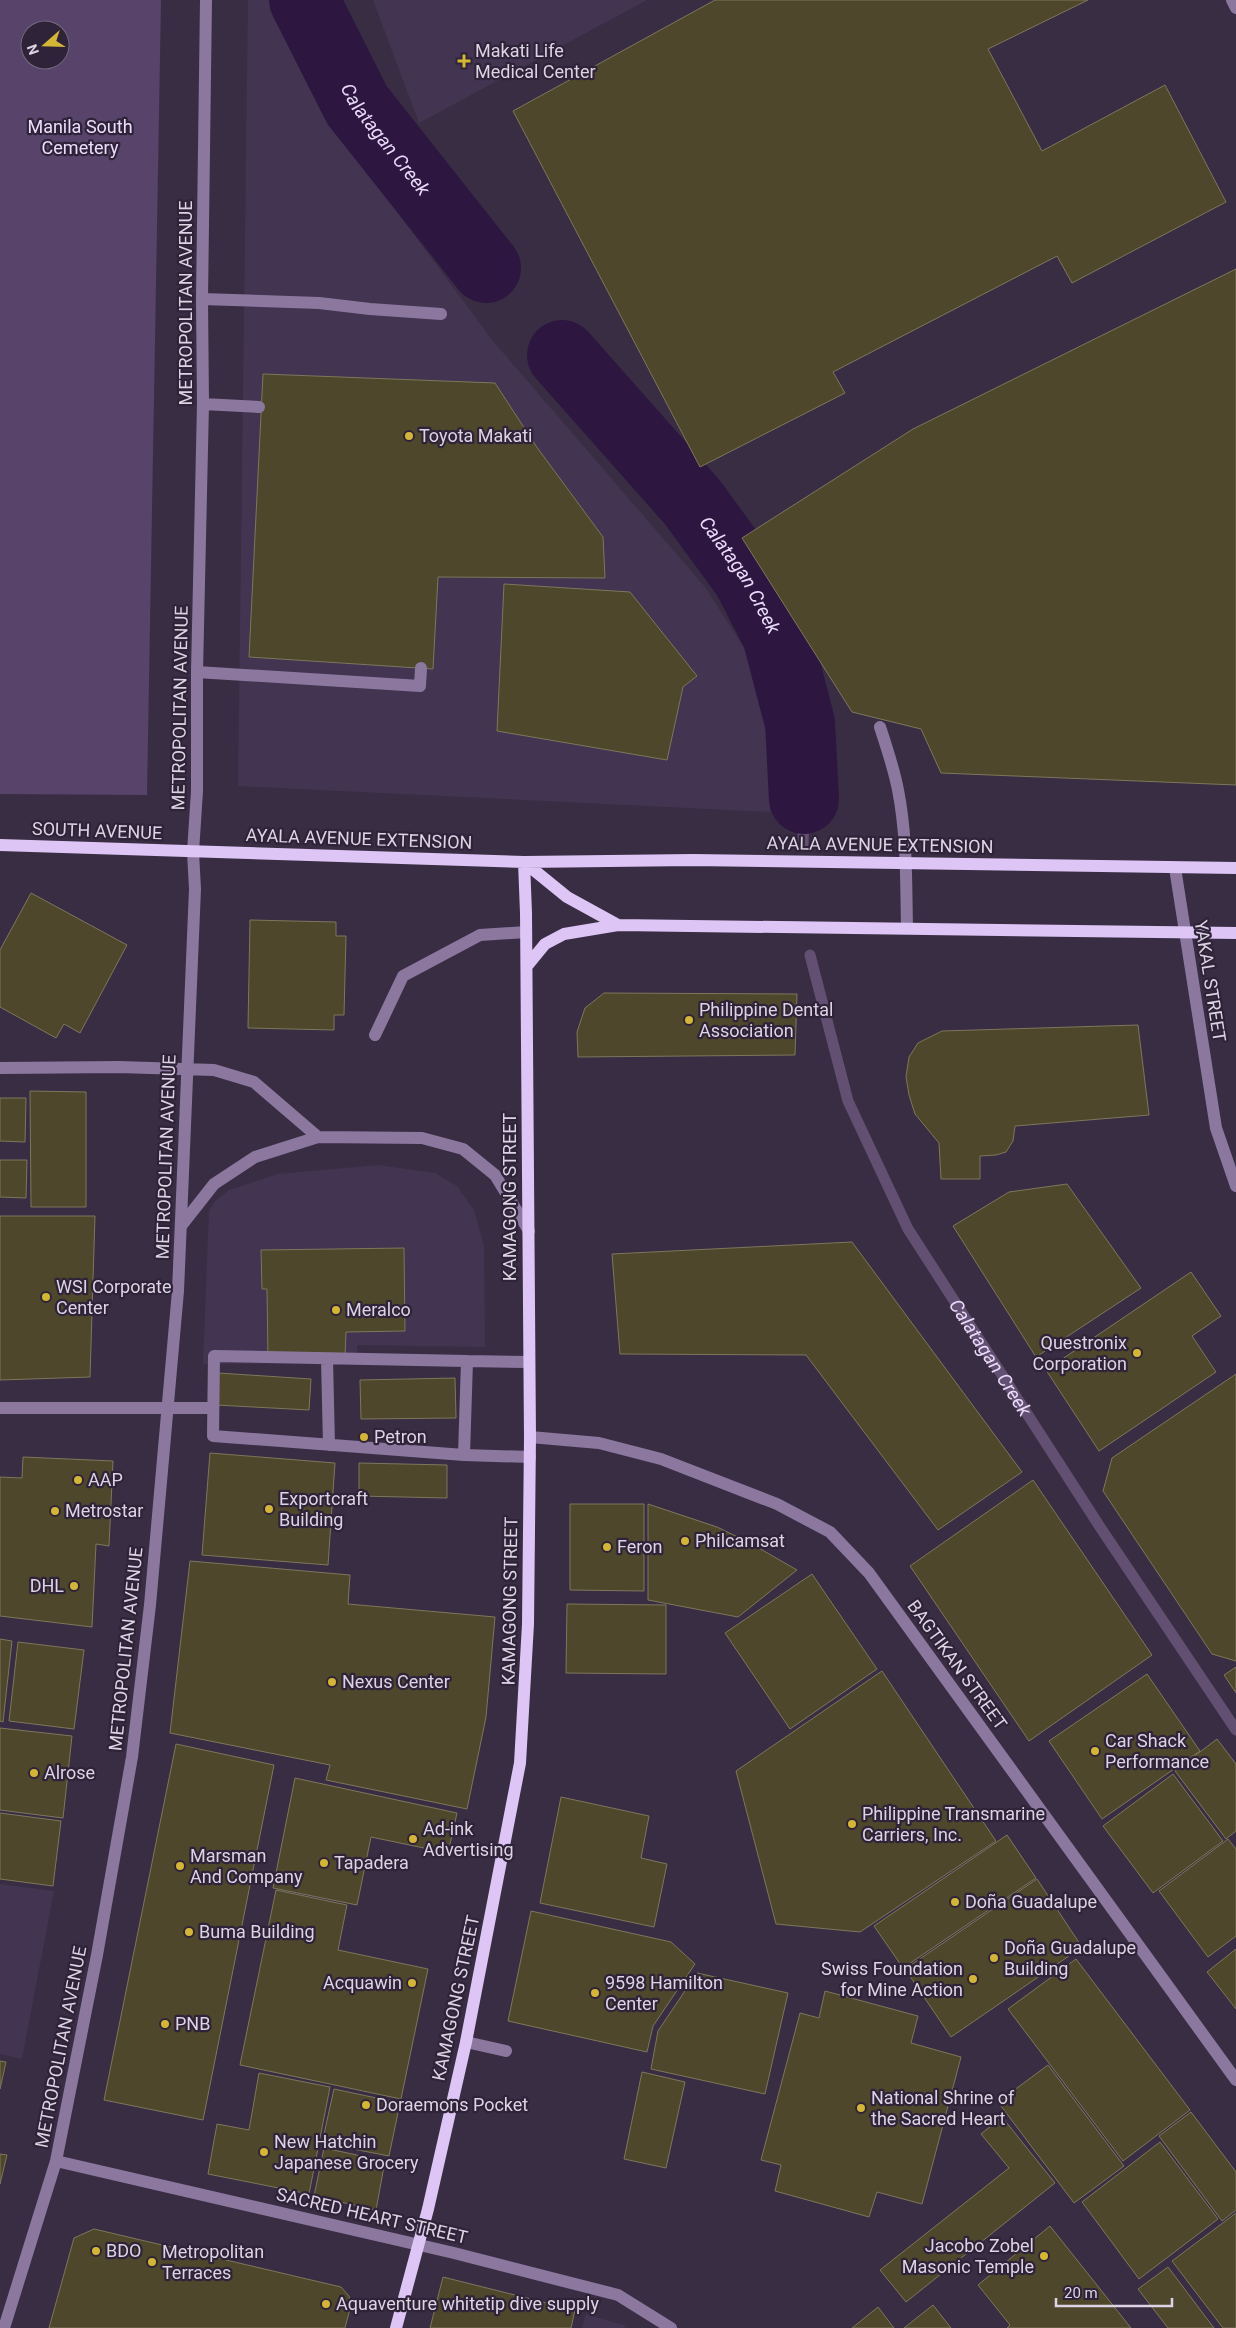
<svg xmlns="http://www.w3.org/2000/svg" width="1236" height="2328" viewBox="0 0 1236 2328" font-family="Roboto,sans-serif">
<rect width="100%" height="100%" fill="#392d44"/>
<!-- built -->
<path fill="#433451" d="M248 0H286L293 26 360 162 493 341 705 587 744 648 774 729 770 812 238 786Z
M373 0H647L419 123Z
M378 1165 435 1173 457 1186 474 1210 484 1246 485 1347 357 1345 358 1363 203 1364 209 1211 215 1201 229 1190 278 1174Z
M0 1884 54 1891 22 2059 0 2054Z
M586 2314 623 2325 626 2328H582Z"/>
<!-- green -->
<path fill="#58436b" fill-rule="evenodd" d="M0 0H161L147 795 0 794ZM30 30H60V60H30Z"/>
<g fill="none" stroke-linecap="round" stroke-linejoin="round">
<!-- stream -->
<g stroke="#624f71" stroke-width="11">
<path d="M803 846 804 799"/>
<path id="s1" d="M810 955 848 1101 908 1229 1100 1527 1236 1730"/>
</g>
<!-- river -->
<g stroke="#2d1640" stroke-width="70">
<path id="s2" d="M304 0 357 105 486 268"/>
<path id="s3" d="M562 355 693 503 747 577 777 635 800 723 804 799"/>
</g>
</g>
<!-- building -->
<path fill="#4e472c" stroke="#7e775b" d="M715 0H1088L988 49 1042 151 1165 85 1226 202 1072 283 1057 256 833 372 845 393 700 467 513 111Z
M1236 269V785L941 773 921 729 852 712 742 538 913 429Z
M263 374 495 383 536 446 603 537 605 578 438 577 433 669 249 657Z
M504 584 630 592 697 676 683 687 667 760 497 731Z
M31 893 127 945 80 1033 64 1024 56 1038 0 1007V950Z
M250 920 336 922V936H346L344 1015H334V1030L248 1028Z
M604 993 797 994 795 1055 578 1057 577 1032 585 1008Z
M1138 1025 1149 1115 1015 1126 1013 1141 1006 1152 996 1155 980 1156V1179H941L939 1143 915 1114 909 1095 906 1077 909 1057 918 1043 942 1031Z
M30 1091 86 1092V1207H31Z
M0 1098H26L25 1142 0 1141Z
M0 1160H27L26 1198 0 1197Z
M1067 1184 1141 1288 1036 1357 953 1226 1009 1192Z
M0 1216H95L90 1377 0 1380Z
M852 1242 1022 1472 938 1530 806 1355 620 1354 612 1254Z
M404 1248 405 1331 346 1332 345 1356 268 1358 267 1289H262L261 1250Z
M1191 1272 1221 1316 1192 1336 1216 1372 1099 1451 1046 1370Z
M218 1373 311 1379 309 1410 216 1405Z
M1236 1374V1661L1212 1654 1103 1491 1112 1458Z
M455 1378 456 1418 361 1419 360 1380Z
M210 1453 335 1463 328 1565 202 1555Z
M23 1457 113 1461 109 1546 96 1544 92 1627 0 1616V1477L22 1478Z
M359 1463 447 1465V1498L359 1496Z
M1033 1480 1152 1655 1029 1741 910 1566Z
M570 1504H644V1591L570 1590Z
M648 1504 717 1527 750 1543 797 1570 738 1617 648 1600Z
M190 1561 350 1575 348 1604 495 1617 486 1717 467 1809 326 1780 330 1765 170 1733Z
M812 1574 877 1669 790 1729 725 1633Z
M567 1604 666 1605V1674L566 1673Z
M0 1639 12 1641 3 1722 0 1721Z
M18 1642 84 1650 74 1729 9 1721Z
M1236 1667V1693L1224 1675Z
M882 1671 996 1841 860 1932 776 1924 736 1771Z
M1147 1674 1200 1751 1102 1819 1049 1741Z
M0 1728 72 1736 63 1818 0 1810Z
M1217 1739 1236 1764V1831L1226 1839 1175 1771Z
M176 1744 274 1765 203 2120 104 2100Z
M1173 1774 1223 1841 1153 1893 1103 1826Z
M295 1778 457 1813 448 1853 371 1837 357 1905 273 1888Z
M561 1797 649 1816 641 1858 667 1864 654 1927 540 1903Z
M0 1813 61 1821 53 1886 0 1879Z
M1007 1835 1036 1878 903 1968 874 1926Z
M1228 1839 1236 1849V1936L1208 1957 1159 1891Z
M1037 1879 1082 1947 951 2037 905 1969Z
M276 1890 347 1905 338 1950 428 1969 401 2099 240 2065Z
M531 1911 671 1942 695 1964 653 2026 647 2052 508 2021Z
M1236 1949V2009L1207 1972Z
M1076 1959 1190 2110 1123 2161 1008 2009Z
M697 1973 788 1993 765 2094 651 2069 658 2031Z
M825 1991 918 2016 911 2043 961 2057 922 2204 877 2192 869 2217 775 2191 781 2165 761 2160 800 2013 819 2018Z
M0 2061 6 2062 0 2089Z
M1048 2065 1124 2166 1074 2203 998 2102Z
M642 2072 685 2082 666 2168 624 2159Z
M259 2073 330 2087 309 2194 208 2174 217 2124 249 2130Z
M334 2089 400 2103 389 2156 322 2143Z
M1191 2112 1236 2172V2210L1222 2221 1159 2136Z
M1002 2117 1055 2183 906 2302 880 2270 1009 2168 981 2134Z
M1160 2142 1218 2219 1139 2279 1082 2202Z
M324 2148 385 2161 376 2210 314 2196Z
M0 2154 7 2155 0 2184Z
M1236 2213V2328H1223L1172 2261Z
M1050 2226 1131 2328H1007L1010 2325 978 2285Z
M94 2229 341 2287 349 2296 351 2305 345 2328H49L74 2238Z
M1168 2267 1214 2328H1168L1138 2289Z
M443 2277 575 2310 571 2328H430Z
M933 2305 951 2328H904Z
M878 2307 894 2328H852Z"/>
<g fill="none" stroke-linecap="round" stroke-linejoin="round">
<!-- minor -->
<path stroke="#8c789f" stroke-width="12" d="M1232 0 1236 8
M202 299 319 303 370 309 441 314
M203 404 259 407
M197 672 420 686 421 668
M880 727C887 748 894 769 898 790 907 835 906 883 907 928
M1175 868 1216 1128 1236 1186
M375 1035 403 976 480 935 526 932
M0 1068 119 1067 214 1070 254 1082 318 1137
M181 1226 214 1184 255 1157 318 1137 422 1138 463 1149 495 1175 529 1231
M327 1359 329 1445
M467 1361 528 1362
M0 1408H213
M530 1437 599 1443 661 1459 777 1504 830 1532 869 1573 1236 2080
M464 1455 467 1361 214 1356 213 1436 464 1455 530 1457
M466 2042 506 2051
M56 2161 454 2253 618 2295 671 2328
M4 2328 56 2161 97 1955 132 1757 150 1605 178 1291 195 889 193 852 197 791V672L203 404 202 299 206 0"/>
<!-- major -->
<path stroke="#ddc5f5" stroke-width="12" d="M0 845 524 862 693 860 1236 868
M524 862 567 897 618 925
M527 966 545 944 564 934 618 925 1236 933
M396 2328 428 2209 466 2042 520 1763 528 1624 530 1437 526 913 524 862"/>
</g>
<!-- markers -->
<g fill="#d4b635" stroke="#2f2339" stroke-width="2">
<path d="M461.5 53.5h5v5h5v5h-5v5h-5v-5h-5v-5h5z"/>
<circle cx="409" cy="436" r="5"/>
<circle cx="689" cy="1020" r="5"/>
<circle cx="46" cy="1297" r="5"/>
<circle cx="336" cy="1310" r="5"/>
<circle cx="1137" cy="1353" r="5"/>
<circle cx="364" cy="1437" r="5"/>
<circle cx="78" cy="1480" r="5"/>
<circle cx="269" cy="1509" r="5"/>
<circle cx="55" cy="1511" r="5"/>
<circle cx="685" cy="1541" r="5"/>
<circle cx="607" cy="1547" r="5"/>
<circle cx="74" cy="1586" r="5"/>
<circle cx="332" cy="1682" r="5"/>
<circle cx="1095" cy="1751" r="5"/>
<circle cx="34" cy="1773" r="5"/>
<circle cx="852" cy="1824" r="5"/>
<circle cx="413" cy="1839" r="5"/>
<circle cx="324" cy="1863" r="5"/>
<circle cx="180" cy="1866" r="5"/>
<circle cx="955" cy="1902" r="5"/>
<circle cx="189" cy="1932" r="5"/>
<circle cx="994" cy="1958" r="5"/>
<circle cx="973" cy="1979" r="5"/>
<circle cx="412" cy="1983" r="5"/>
<circle cx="595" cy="1993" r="5"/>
<circle cx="165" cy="2024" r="5"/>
<circle cx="366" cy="2105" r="5"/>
<circle cx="861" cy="2108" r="5"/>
<circle cx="264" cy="2152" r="5"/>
<circle cx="96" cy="2251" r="5"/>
<circle cx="1044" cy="2256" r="5"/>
<circle cx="152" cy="2262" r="5"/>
<circle cx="326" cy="2304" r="5"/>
</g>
<g text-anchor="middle" stroke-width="4.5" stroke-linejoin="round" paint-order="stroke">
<!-- poi labels -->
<g font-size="18" fill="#dcd4e3" stroke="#2f2339" text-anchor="start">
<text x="475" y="57">Makati Life<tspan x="475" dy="21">Medical Center</tspan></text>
<text x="419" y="442">Toyota Makati</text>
<text x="699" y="1016">Philippine Dental<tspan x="699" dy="21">Association</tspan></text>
<text x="56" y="1293">WSI Corporate<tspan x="56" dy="21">Center</tspan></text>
<text x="346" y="1316">Meralco</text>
<text x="1127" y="1349" text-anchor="end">Questronix<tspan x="1127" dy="21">Corporation</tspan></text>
<text x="374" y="1443">Petron</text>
<text x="88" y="1486">AAP</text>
<text x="279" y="1505">Exportcraft<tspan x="279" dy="21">Building</tspan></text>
<text x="65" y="1517">Metrostar</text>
<text x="695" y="1547">Philcamsat</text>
<text x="617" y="1553">Feron</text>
<text x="64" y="1592" text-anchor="end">DHL</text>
<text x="342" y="1688">Nexus Center</text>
<text x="1105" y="1747">Car Shack<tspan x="1105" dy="21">Performance</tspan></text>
<text x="44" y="1779">Alrose</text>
<text x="862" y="1820">Philippine Transmarine<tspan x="862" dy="21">Carriers, Inc.</tspan></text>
<text x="423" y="1835">Ad-ink<tspan x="423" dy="21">Advertising</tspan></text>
<text x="190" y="1862">Marsman<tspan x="190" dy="21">And Company</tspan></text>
<text x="334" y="1869">Tapadera</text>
<text x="965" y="1908">Doña Guadalupe</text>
<text x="199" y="1938">Buma Building</text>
<text x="1004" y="1954">Doña Guadalupe<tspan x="1004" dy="21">Building</tspan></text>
<text x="963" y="1975" text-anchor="end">Swiss Foundation<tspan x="963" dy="21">for Mine Action</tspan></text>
<text x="402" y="1989" text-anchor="end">Acquawin</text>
<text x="605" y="1989">9598 Hamilton<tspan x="605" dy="21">Center</tspan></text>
<text x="175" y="2030">PNB</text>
<text x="871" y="2104">National Shrine of<tspan x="871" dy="21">the Sacred Heart</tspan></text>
<text x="376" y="2111">Doraemons Pocket</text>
<text x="274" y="2148">New Hatchin<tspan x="274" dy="21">Japanese Grocery</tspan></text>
<text x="1034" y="2252" text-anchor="end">Jacobo Zobel<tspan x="1034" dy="21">Masonic Temple</tspan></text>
<text x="106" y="2257">BDO</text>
<text x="162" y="2258">Metropolitan<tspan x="162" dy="21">Terraces</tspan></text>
<text x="336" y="2310">Aquaventure whitetip dive supply</text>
</g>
<!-- park labels -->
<g font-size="18" fill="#ecddfc" stroke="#2f2339">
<text x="80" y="133">Manila South<tspan x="80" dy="21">Cemetery</tspan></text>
</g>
<!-- street labels -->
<g font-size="18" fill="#dcd4e3" stroke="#2f2339">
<text transform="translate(186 303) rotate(-90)" y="6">METROPOLITAN AVENUE</text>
<text transform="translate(180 708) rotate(-89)" y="6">METROPOLITAN AVENUE</text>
<text transform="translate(97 831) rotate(2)" y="6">SOUTH AVENUE</text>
<text transform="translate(359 839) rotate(2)" y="6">AYALA AVENUE EXTENSION</text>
<text transform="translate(880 845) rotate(1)" y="6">AYALA AVENUE EXTENSION</text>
<text transform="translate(1210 981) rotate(81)" y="6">YAKAL STREET</text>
<text transform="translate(166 1157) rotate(-88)" y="6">METROPOLITAN AVENUE</text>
<text transform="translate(510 1197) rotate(-90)" y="6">KAMAGONG STREET</text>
<text transform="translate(510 1601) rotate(-89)" y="6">KAMAGONG STREET</text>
<text transform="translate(126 1649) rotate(-84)" y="6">METROPOLITAN AVENUE</text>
<text transform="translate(957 1665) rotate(54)" y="6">BAGTIKAN STREET</text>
<text transform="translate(456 1998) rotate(-78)" y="6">KAMAGONG STREET</text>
<text transform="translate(61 2047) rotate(-79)" y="6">METROPOLITAN AVENUE</text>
<text transform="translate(372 2216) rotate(13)" y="6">SACRED HEART STREET</text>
</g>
<!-- water labels -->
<g font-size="19" font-style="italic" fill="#eadbf9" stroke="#2f2339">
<text dy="7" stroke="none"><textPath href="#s2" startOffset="162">Calatagan Creek</textPath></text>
<text dy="7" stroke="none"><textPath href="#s3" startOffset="284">Calatagan Creek</textPath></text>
<text dy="7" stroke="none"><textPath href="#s1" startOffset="445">Calatagan Creek</textPath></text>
</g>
</g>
<!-- north arrow -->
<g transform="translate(45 45) rotate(250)"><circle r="24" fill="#2f2339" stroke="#746a7d"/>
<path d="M0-4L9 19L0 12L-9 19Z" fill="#d4b635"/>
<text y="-8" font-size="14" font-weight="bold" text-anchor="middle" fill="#dcd4e3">N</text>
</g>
<!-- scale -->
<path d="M1056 2298v8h116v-8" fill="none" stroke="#dcd4e3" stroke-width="2.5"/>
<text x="1064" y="2298" font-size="15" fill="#dcd4e3" stroke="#2f2339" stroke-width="4" paint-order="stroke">20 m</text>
</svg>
